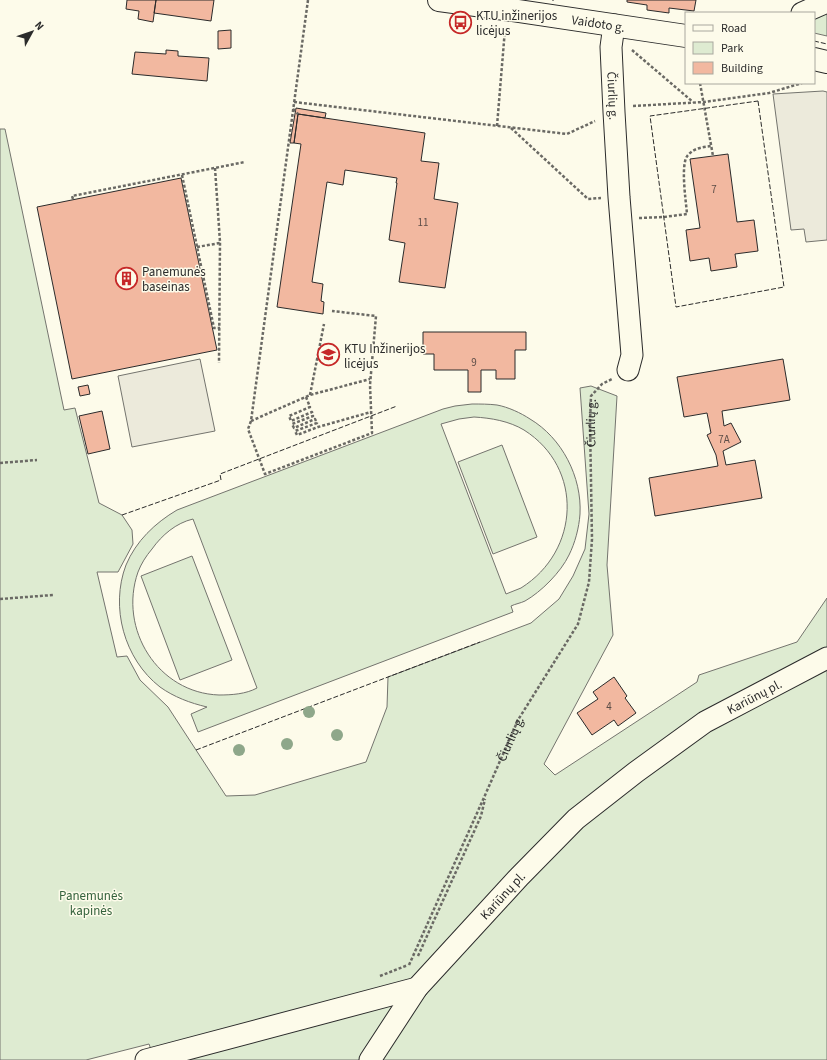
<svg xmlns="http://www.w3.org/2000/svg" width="827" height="1060" viewBox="0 0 827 1060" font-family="'Source Sans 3',sans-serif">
<rect width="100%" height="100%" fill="#fdfbea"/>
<!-- green -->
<path fill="#deebd1" stroke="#74746e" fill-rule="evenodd" d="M827 8V36L814 33V13Z
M0 129H5L64 410 75 408 99 503 122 515 132 530 133 544 118 572H97L117 657 127 656 140 680 168 707 226 796 255 795 366 762 387 707 388 677 531 623 559 599 573 576 585 549 589 514 580 388 591 386 617 396 607 565 613 635 544 764 555 775 697 682 699 675 797 642 827 598V1060H155L149 1044 86 1060H0Z
M472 404C480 404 489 404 497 405 508 407 521 413 530 419 562 438 582 477 580 514 579 528 575 543 569 555 561 572 541 592 525 601 521 603 515 604 511 606L513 612 198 732 191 714 207 707C190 703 174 697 160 687 124 659 110 607 126 565 136 541 155 523 177 510L443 409 455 406ZM474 417C491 418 509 421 524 430 584 468 580 551 521 588 516 590 511 592 506 594L441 424 459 419ZM193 519 257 688C246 694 232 695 219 695 158 693 118 629 138 572 141 564 146 556 152 549 162 535 176 523 193 519Z
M502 445 537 537 493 554 458 462Z
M192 556 232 660 180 680 141 576Z"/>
<!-- parking -->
<path fill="#eceadb" stroke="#74746e" d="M823 91 827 92V240L806 242 804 229 791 230 773 94Z
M200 359 215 431 132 447 118 376Z"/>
<!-- building -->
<path fill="#f2b8a0" stroke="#2b2b2b" d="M127 0H156L153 22 138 19 139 11 126 9Z
M156 0H214L211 21 154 13Z
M627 0H696L694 11 669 8V13L647 10V5L627 2Z
M231 30V48L218 49V31Z
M166 50 178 51V56L209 58 207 81 132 74 135 52 166 54Z
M296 108 326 113 325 118 298 114 294 143H290Z
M298 114 425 133 421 161 439 163 434 199 458 203 445 288 399 282 405 243 389 240 397 183H396L397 178 345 170 343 185 327 182 312 282 323 284 321 301 324 302 323 314 277 307 301 144 294 143Z
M728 154 737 222 754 220 758 251 735 254 737 267 711 271 709 258 690 261 686 230 700 228 690 159Z
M181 178 217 350 72 379 37 207Z
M423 332H526V350H515V379H496V370H481V392H468V370H434V354H423Z
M783 359 790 400 722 411 724 426 731 423 741 442 723 451 726 465 755 460 762 498 655 516 649 478 718 466 716 455 707 435 711 433 707 413 684 417 677 377Z
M88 385 90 394 80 396 78 387Z
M102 411 110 449 88 454 79 416Z
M614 677 627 696 625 698 636 713 618 726 614 720 592 735 577 713 598 699 593 692Z"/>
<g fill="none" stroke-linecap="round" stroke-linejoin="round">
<defs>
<g id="minor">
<path d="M802 13 827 2"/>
<path id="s2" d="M614 25 611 47 614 112 619 197 632 355 628 370"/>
<path d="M146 1060 417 988"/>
<path id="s3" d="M370 1060 417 988 519 877 576 819 636 772 705 722 827 658"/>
</g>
<g id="major">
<path id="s4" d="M439 0 498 8 686 36"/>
<path d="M814 59 827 62"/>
</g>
</defs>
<!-- minor casing -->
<use href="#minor" stroke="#2b2b2b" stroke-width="23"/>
<!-- major casing -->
<use href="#major" stroke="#2b2b2b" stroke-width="24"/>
<!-- path -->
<g stroke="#6a6964" stroke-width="2.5" stroke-dasharray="3 2" stroke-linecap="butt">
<path d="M308 0 251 421 248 429 265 474 372 433 370 385 376 316 332 311"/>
<path d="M632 50 693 102"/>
<path d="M700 83 713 156"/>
<path d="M294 102 567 134 595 121"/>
<path d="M633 106 704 102 769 93 802 83"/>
<path d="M293 109 298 114"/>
<path d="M497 126 505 29"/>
<path d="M511 128 588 199 601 198"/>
<path d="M215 168 220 242 219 363"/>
<path d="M182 175 214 328H220"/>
<path d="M73 199 72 196 245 162"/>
<path d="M639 218 664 217 687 214C686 201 680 163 688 155 694 148 703 147 711 146"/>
<path d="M197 247 220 243"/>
<path d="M310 395 324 324"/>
<path d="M306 397 310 407 289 416 291 421 312 412 313 416 292 424 294 428 315 419 317 423 295 431 297 435 318 427 371 412"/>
<path d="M251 421 310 395 370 379"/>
<path d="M0 463 37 460"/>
<path d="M0 599 53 595"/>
<path d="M418 956 481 816 485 799"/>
<path id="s1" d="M409 965 486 793 518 720 578 624 589 582 592 539 590 422 591 396 602 384 612 379"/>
<path d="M380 976 408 965"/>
</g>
<!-- minor -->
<use href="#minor" stroke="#fdfbea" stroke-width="21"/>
<!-- major -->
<use href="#major" stroke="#fdfbea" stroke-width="22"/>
<!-- fence -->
<path stroke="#2b2b2b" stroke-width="1" stroke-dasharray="5 2" stroke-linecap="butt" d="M552 0H554
M814 41 827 44
M758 101 784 287 676 307 650 116Z
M122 515 221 480 220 474 397 406
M196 750 480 642"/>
</g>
<!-- trees -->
<g fill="#8ea78a">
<circle cx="309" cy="712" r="6"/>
<circle cx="337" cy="735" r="6"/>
<circle cx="287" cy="744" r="6"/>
<circle cx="239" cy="750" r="6"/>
</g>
<!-- icons -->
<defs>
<symbol id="bus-ring" viewBox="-11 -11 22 22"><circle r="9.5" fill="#fdfbea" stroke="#c62828" stroke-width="1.5"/><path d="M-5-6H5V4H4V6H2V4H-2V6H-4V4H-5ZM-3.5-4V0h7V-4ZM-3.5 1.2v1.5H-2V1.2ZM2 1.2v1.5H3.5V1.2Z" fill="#c62828"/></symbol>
<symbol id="building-ring" viewBox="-11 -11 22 22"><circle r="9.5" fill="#fdfbea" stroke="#c62828" stroke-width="1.5"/><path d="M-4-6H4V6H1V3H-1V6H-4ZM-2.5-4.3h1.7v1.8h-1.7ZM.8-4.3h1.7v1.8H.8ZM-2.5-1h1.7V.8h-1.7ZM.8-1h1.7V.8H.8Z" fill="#c62828"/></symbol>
<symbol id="school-ring" viewBox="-11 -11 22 22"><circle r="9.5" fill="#fdfbea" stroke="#c62828" stroke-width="1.5"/><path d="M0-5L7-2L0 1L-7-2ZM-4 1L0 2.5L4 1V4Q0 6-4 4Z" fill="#c62828"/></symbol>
</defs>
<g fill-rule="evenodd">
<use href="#bus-ring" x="448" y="10" width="25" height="25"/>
<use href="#building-ring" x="114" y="266" width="25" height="25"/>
<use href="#school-ring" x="316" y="342" width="25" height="25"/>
</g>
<g text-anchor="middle" stroke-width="3" stroke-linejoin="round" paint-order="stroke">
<!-- number labels -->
<g font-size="11" fill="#5d4e48">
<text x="714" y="193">7</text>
<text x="423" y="226">11</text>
<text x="474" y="366">9</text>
<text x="724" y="443">7A</text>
<text x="609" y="710">4</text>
</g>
<!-- poi labels -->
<g font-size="13" fill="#2b2b2b" stroke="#fdfbea" text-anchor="start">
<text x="476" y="20">KTU inžinerijos<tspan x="476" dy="15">licėjus</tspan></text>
<text x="142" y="276">Panemunės<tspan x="142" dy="15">baseinas</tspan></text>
<text x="344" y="353">KTU Inžinerijos<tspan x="344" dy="15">licėjus</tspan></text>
</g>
<!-- street labels -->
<g font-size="13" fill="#2b2b2b" stroke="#fdfbea">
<text dy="5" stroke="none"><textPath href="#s4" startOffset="161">Vaidoto g.</textPath></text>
<text dy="5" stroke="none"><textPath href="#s2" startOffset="71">Čiurlių g.</textPath></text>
<text dy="5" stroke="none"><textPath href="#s1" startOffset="584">Čiurlių g.</textPath></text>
<text dy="5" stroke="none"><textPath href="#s3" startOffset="535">Kariūnų pl.</textPath></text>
<text dy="5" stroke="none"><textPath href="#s1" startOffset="248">Čiurlių g.</textPath></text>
<text dy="5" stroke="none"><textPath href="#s3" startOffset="212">Kariūnų pl.</textPath></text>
</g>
<!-- park labels -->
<g font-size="13" fill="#34623c" stroke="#fdfbea">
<text x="91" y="900">Panemunės<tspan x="91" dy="15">kapinės</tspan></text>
</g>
</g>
<!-- legend -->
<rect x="685" y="12" width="130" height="72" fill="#fdfbea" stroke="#a9a89e"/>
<rect x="693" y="25" width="20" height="6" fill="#fdfbea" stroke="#a9a89e"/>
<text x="721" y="32" font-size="12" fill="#2b2b2b">Road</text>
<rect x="693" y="42" width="20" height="12" fill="#deebd1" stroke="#a9a89e"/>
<text x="721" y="52" font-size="12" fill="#2b2b2b">Park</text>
<rect x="693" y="62" width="20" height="12" fill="#f2b8a0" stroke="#a9a89e"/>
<text x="721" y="72" font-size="12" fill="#2b2b2b">Building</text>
<!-- north arrow -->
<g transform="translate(32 32) rotate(50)" stroke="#fdfbea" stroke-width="3" paint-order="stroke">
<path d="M0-3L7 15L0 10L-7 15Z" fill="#2b2b2b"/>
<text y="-6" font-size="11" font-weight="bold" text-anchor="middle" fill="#2b2b2b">N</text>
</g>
</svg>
